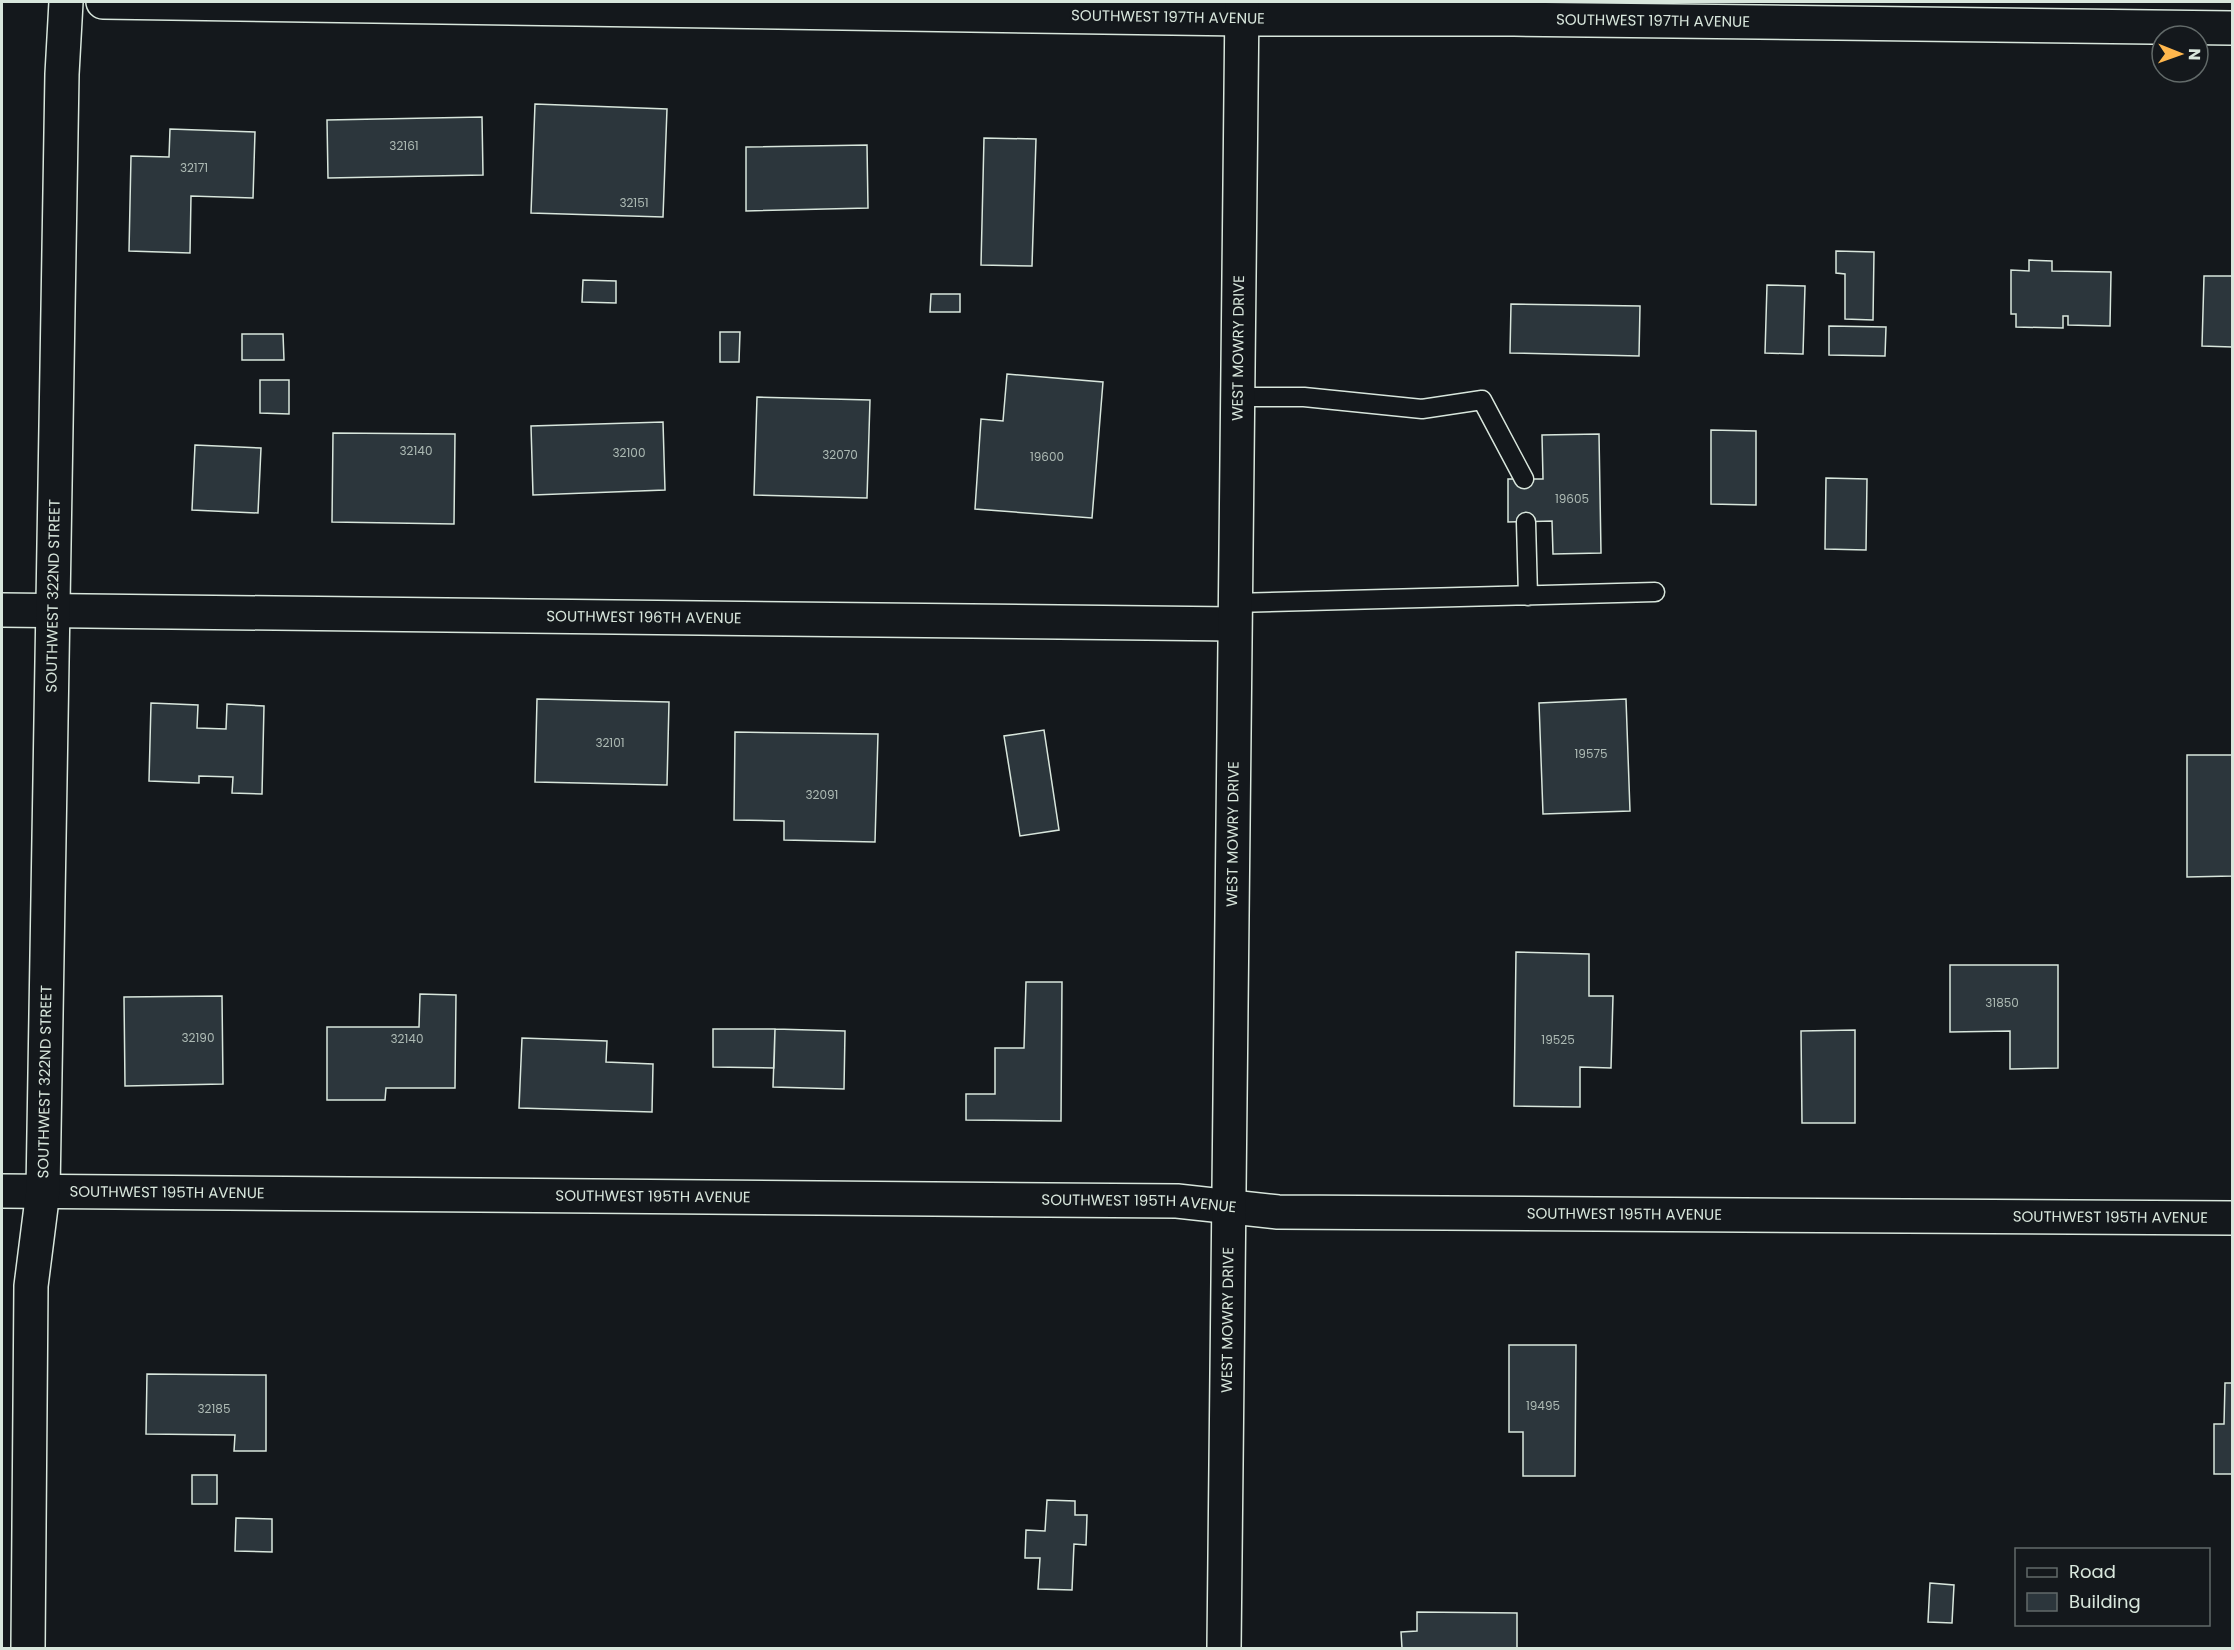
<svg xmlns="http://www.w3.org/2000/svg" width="2234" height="1650" viewBox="0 0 2234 1650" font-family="Poppins,sans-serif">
<rect width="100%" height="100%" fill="#14181c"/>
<!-- building -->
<path fill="#2c363c" stroke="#d8e6dc" stroke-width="1.5" d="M535 104 667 109 663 217 531 213Z
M482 117 483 175 328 178 327 120Z
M170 129 255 132 253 198 191 196 190 253 129 251 131 156 169 157Z
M984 138 1036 139 1032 266 981 265Z
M867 145 868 208 746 211V147Z
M1836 251 1874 252 1873 320 1845 319V274L1836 273Z
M2029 260 2052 261V271L2111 272 2110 326 2068 325V316H2063V328L2016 327V314H2011V270L2029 271Z
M2204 276H2232V347L2202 346Z
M583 280 616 281V303L582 302Z
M1767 285 1805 286 1803 354 1765 353Z
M931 294H960V312H930Z
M1511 304 1640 306 1639 356 1510 353Z
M1829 326 1886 327 1885 356 1829 355Z
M720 332H740L739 362H720Z
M242 334H283L284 360H242Z
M1007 374 1103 382 1092 518 975 509 981 419 1003 421Z
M260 380H289V414L260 413Z
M757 397 870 400 867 498 754 495Z
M663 422 665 490 533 495 531 426Z
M1711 430 1756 431V505L1711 504Z
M333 433 455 434 454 524 332 522Z
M1599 434 1601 553 1553 554 1552 521 1508 522V479H1543L1542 435Z
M195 445 261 448 258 513 192 510Z
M1826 478 1867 479 1866 550 1825 549Z
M537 699 669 702 667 785 535 782Z
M1626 699 1630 811 1543 814 1539 703Z
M151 703 198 705 197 728 226 729 227 704 264 706 262 794 232 793 233 777 199 776V783L149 781Z
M1044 730 1059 830 1020 836 1004 736Z
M735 732 878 734 875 842 784 840V821L734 820Z
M2187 755H2232V876L2187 877Z
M1516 952 1589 954V996H1613L1611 1068 1580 1067V1107L1514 1106Z
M1950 965H2058V1068L2010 1069V1031L1950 1032Z
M1026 982H1062L1061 1121 966 1120V1094H995V1048H1024Z
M420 994 456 995 455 1088H386L385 1100H327V1027H419Z
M222 996 223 1084 125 1086 124 997Z
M713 1029H775L774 1068 713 1067Z
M775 1029 845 1031 844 1089 773 1087Z
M1855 1030V1123H1802L1801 1031Z
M522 1038 607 1041 606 1062 653 1064 652 1112 519 1108Z
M1509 1345H1576L1575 1476H1523V1432H1509Z
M147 1374 266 1375V1451H234L235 1435 146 1434Z
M2225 1383H2232V1474H2214V1424H2224Z
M192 1475H217V1504H192Z
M1047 1500 1075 1501V1515H1087L1086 1545 1074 1544 1072 1590 1038 1589 1040 1558H1025L1026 1530 1045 1531Z
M236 1518 272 1519V1552L235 1551Z
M1930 1583 1954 1585 1952 1623 1928 1622Z
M1417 1612 1517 1613V1648H1402L1401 1632 1417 1631Z"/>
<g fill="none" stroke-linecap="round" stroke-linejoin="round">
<defs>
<path id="lane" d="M1239 397H1304L1422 409 1482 400 1524 479
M1526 522 1528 596
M1234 603 1655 592"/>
<g id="street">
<path d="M103 2 1242 19"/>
<path id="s1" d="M2 610 1234 624"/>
<path id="s2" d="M2 1191 1177 1201 1278 1212 2232 1218"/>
<path id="s3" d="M28 1648 31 1286 43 1191 62 74 66 2"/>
</g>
<g id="secondary">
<path id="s4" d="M1242 19H1514L2232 28"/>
<path id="s5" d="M1224 1648 1242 2"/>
</g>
</defs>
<!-- lane casing -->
<use href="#lane" stroke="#d8e6dc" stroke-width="21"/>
<!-- street casing -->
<use href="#street" stroke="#d8e6dc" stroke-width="36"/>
<!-- secondary casing -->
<use href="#secondary" stroke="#d8e6dc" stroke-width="36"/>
<!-- lane -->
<use href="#lane" stroke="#14181c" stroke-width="18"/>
<!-- street -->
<use href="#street" stroke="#14181c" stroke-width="33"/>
<!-- secondary -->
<use href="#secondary" stroke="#14181c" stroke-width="33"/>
</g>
<g text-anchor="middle" stroke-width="4.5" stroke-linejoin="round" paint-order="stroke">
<!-- number labels -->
<g font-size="12" fill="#adbab4">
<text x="404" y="150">32161</text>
<text x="194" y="172">32171</text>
<text x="634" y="207">32151</text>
<text x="416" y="455">32140</text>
<text x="629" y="457">32100</text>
<text x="840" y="459">32070</text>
<text x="1047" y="461">19600</text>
<text x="1572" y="503">19605</text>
<text x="610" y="747">32101</text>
<text x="1591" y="758">19575</text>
<text x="822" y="799">32091</text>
<text x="2002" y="1007">31850</text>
<text x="198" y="1042">32190</text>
<text x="407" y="1043">32140</text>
<text x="1558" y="1044">19525</text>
<text x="1543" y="1410">19495</text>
<text x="214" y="1413">32185</text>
</g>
<!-- street labels -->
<g font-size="15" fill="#d8e6dc" stroke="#14181c">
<text transform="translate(1168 17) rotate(1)" y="5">SOUTHWEST 197TH AVENUE</text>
<text dy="5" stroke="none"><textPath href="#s4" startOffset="411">SOUTHWEST 197TH AVENUE</textPath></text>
<text dy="5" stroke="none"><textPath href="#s5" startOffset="1300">WEST MOWRY DRIVE</textPath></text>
<text dy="5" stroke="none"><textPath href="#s3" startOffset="1053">SOUTHWEST 322ND STREET</textPath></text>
<text dy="5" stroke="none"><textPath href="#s1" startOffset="642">SOUTHWEST 196TH AVENUE</textPath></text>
<text dy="5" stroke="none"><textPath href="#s5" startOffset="814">WEST MOWRY DRIVE</textPath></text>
<text dy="5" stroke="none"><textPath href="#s3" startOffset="567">SOUTHWEST 322ND STREET</textPath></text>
<text dy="5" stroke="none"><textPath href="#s2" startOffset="165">SOUTHWEST 195TH AVENUE</textPath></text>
<text dy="5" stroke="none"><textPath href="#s2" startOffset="651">SOUTHWEST 195TH AVENUE</textPath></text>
<text dy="5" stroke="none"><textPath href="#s2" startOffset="1137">SOUTHWEST 195TH AVENUE</textPath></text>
<text dy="5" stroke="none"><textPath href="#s2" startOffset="1623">SOUTHWEST 195TH AVENUE</textPath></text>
<text dy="5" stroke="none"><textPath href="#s2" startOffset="2109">SOUTHWEST 195TH AVENUE</textPath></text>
<text dy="5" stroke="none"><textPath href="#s5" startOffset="328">WEST MOWRY DRIVE</textPath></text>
</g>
</g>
<!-- border -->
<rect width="2234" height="1650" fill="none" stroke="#d8e6dc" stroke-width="6"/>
<!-- legend -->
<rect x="2015" y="1548" width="195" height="78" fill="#14181c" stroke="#626a69" stroke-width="1.5"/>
<rect x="2027" y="1568" width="30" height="9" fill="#14181c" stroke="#626a69" stroke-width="1.5"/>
<text x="2069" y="1578" font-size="18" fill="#d8e6dc">Road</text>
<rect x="2027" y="1593" width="30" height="18" fill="#2c363c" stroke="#626a69" stroke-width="1.5"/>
<text x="2069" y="1608" font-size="18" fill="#d8e6dc">Building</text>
<!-- north arrow -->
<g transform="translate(2180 54) rotate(91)"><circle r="28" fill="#14181c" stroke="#626a69" stroke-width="1.5"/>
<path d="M0-4.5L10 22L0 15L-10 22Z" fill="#ffb74d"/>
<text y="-9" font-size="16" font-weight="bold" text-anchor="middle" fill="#d8e6dc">N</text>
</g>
</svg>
